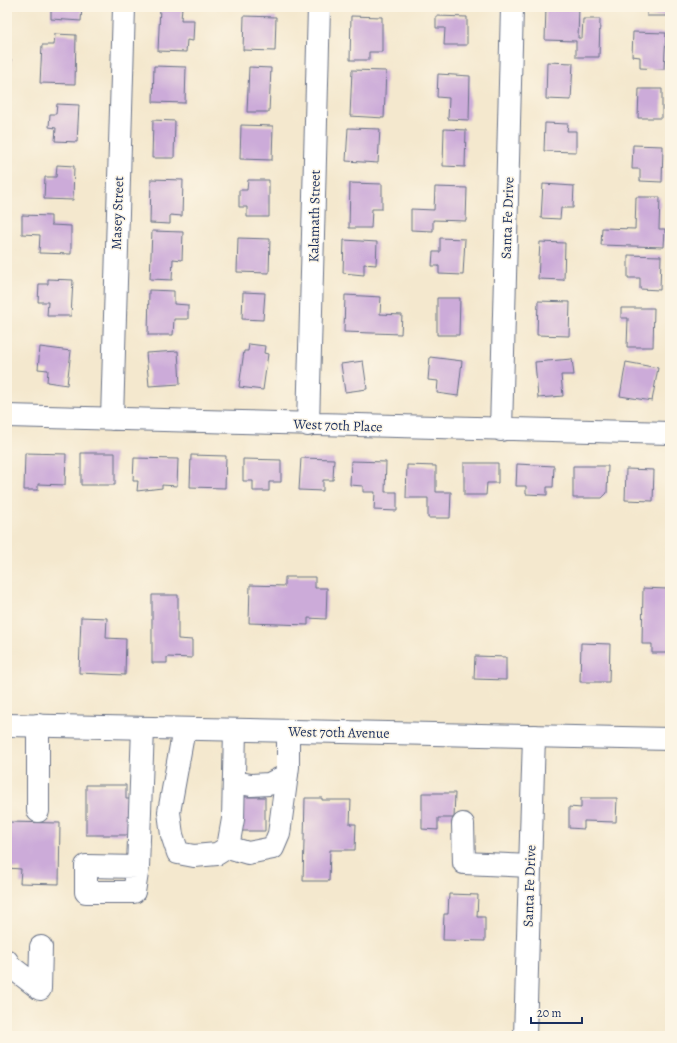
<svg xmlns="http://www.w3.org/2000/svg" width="677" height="1043" viewBox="0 0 677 1043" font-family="Alegreya,serif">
<rect width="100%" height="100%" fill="#fcf5e5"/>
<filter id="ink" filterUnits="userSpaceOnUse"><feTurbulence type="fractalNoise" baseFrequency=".025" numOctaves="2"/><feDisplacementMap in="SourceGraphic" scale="8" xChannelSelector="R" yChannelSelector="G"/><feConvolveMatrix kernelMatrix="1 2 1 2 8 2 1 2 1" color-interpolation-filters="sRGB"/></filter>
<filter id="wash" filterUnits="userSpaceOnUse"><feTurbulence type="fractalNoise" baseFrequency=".012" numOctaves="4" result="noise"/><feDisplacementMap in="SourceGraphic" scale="16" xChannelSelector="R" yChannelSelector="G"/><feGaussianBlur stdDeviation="0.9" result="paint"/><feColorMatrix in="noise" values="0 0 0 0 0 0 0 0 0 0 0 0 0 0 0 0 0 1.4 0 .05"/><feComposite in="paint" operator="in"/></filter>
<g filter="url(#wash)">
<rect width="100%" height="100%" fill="#f4e8ce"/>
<g id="blocks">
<!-- building -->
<path fill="#ccabd9" d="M51 7H82L81 21 51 19Z
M160 7H182L181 20H194L193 41 187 40 186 52 158 51Z
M546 7H579L578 38H582L583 19H600L599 57H576V41L545 40Z
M647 7H668L667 16H647Z
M244 16 276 17 275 51 243 50Z
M351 16 382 17V52H369V60H350Z
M436 16 467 17V45H444L445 28H436Z
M633 32 666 33 664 69 640 68V57L632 56Z
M55 34 76 35 75 84 40 83 42 45H54Z
M7 59H11V80H7Z
M547 62 573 63 571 100 546 99Z
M154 66 186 67 185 103 153 102Z
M249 67 271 68 269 112H247Z
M352 70 386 71 384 118 350 116Z
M438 74 470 76 469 120 448 119 449 98 437 97Z
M639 89H662V118H638Z
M57 104 79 105 77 142 55 141 56 128 49 127 50 114H56Z
M153 120 175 121 174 158H152Z
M545 123 568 124 567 131H576V152L544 151Z
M241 125 273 126 272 160 240 159Z
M348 128 380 129 378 163 346 161Z
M444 129 466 130 465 167 443 166Z
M633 145 663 146 662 182 640 181V169H632Z
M57 165 74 166 73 200 44 199 45 177H56Z
M151 179 183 180 182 216 170 215V224L150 223Z
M248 180H269V217H247V207H239V190H247Z
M350 183 382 184V209H372L371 228H349Z
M543 184 574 186 573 208H561L560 219 541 218Z
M435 187 467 188 466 221 433 220V231L411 230V209L434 210Z
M636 197H660L659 229H665L664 247 601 245 602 228 635 229Z
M22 215 51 216V225L71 226V254L39 253 40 235 22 234Z
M152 231 183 232 182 260 173 259 172 280 150 279Z
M238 238 270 239 269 273 237 272Z
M440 238 465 239 463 275 439 274V266H432L433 252H440Z
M344 240 377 242 376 265 364 264V275L343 273Z
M540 242 565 243 564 280 538 279Z
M628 255 661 256 660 290 640 289V278H628Z
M48 279 73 280 71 316H47L48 302H38L39 284H48Z
M149 290 174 291V304L188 305V319H174L173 335H148Z
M243 292 265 293 263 320 242 319Z
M345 295 381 297 380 314 402 315 401 334 344 332Z
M437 298H460L459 335H437Z
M538 301 570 302 569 336 537 335Z
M621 308H654L653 347H627L628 318H621Z
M249 344 265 346 264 353 268 354 263 390 239 387 244 351H248Z
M40 347 71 351 67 385 47 382 48 370 38 369Z
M178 351 180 384 149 386 146 353Z
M430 357 462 361 458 396 437 393 438 381 428 380Z
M572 359 574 375H561L563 396 538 398 535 362Z
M363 361 367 389 345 392 341 364Z
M626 362 658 368 652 401 620 396Z
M25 453 66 454 65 485 38 484V490H24Z
M81 453H115V485H81Z
M191 455 226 456 225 488 190 487Z
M134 458 178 459 177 486 162 485V488L137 491 138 481H133Z
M301 458 334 459 333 480H323V491L299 490Z
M243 459 281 460V482H269V491H253V481H243Z
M351 461 386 462 385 492H397V511L374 510 375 492H363V486L350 485Z
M464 463H498V483H487L486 495H464Z
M517 464 554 466 553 487H547V495L526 494V486H516Z
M407 465 436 466V492H451L450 518H428V498H406Z
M573 466H608L607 493 602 498H573Z
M626 469 654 470 653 501 625 500Z
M285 577H315V588H327L326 619 308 618V625L249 623 250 585 285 586Z
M643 588 667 589V598H670V653H652V644H642Z
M152 595H178V639L192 640V658L167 657V663H152Z
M81 617 107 618 106 638 126 639 125 675 79 673Z
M581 643 610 644 609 682H580Z
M475 656 506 657V680L474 679Z
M86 785H126V799H136V835H86Z
M422 793H455L454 818H438V830L422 829Z
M238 797H265V831H238Z
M305 798H322V800H351L350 824H356L355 850H330L329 881H303Z
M581 798H617L616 822 584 821V829L569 828V807L581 808Z
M7 822 60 823 59 884 20 883 21 869 7 868Z
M449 894 478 895 477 917H485V941L443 940 444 914H448Z"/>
</g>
</g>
<g filter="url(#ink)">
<use href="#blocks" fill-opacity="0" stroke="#677085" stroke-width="1"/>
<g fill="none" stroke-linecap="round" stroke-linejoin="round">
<defs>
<path id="minor" d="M7 416 670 433
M112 419 124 7
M308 425 319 7
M501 430 512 7
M184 729 169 812 172 835 178 853 194 856 217 854 228 847 233 819 235 730
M234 782 251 785 269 784 287 775
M38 811V725
M463 824 464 863 530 866
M228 847 248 853 273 848 279 834 288 767V731
M138 867 134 892H86V866L138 867 143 728
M7 961 10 966 40 989 41 947
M525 1036 534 736"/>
<path id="major" d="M7 725 670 739"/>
</defs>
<!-- minor casing -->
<use href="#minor" stroke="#677085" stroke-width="24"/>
<!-- major casing -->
<use href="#major" stroke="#677085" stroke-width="24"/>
<!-- minor -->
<use href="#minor" stroke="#fff" stroke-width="22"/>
<!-- major -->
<use href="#major" stroke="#fff" stroke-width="22"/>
</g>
</g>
<g text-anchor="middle" stroke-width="3" stroke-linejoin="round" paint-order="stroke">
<!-- street labels -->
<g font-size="14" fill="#1b2f5e" stroke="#fcf5e5">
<text transform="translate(117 213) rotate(-88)" y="5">Masey Street</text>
<text transform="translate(314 216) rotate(-89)" y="5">Kalamath Street</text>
<text transform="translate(507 218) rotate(-88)" y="5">Santa Fe Drive</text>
<text transform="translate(338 425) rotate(2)" y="5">West 70th Place</text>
<text transform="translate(339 732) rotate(1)" y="5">West 70th Avenue</text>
<text transform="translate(529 886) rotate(-88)" y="5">Santa Fe Drive</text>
</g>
</g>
<!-- margin -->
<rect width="677" height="1043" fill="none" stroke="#fcf5e5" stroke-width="24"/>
<!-- scale -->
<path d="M531 1017v6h51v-6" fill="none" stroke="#1b2f5e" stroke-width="2"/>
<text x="537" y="1017" font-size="12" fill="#1b2f5e" stroke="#fcf5e5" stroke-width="3" paint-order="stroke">20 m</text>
</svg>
